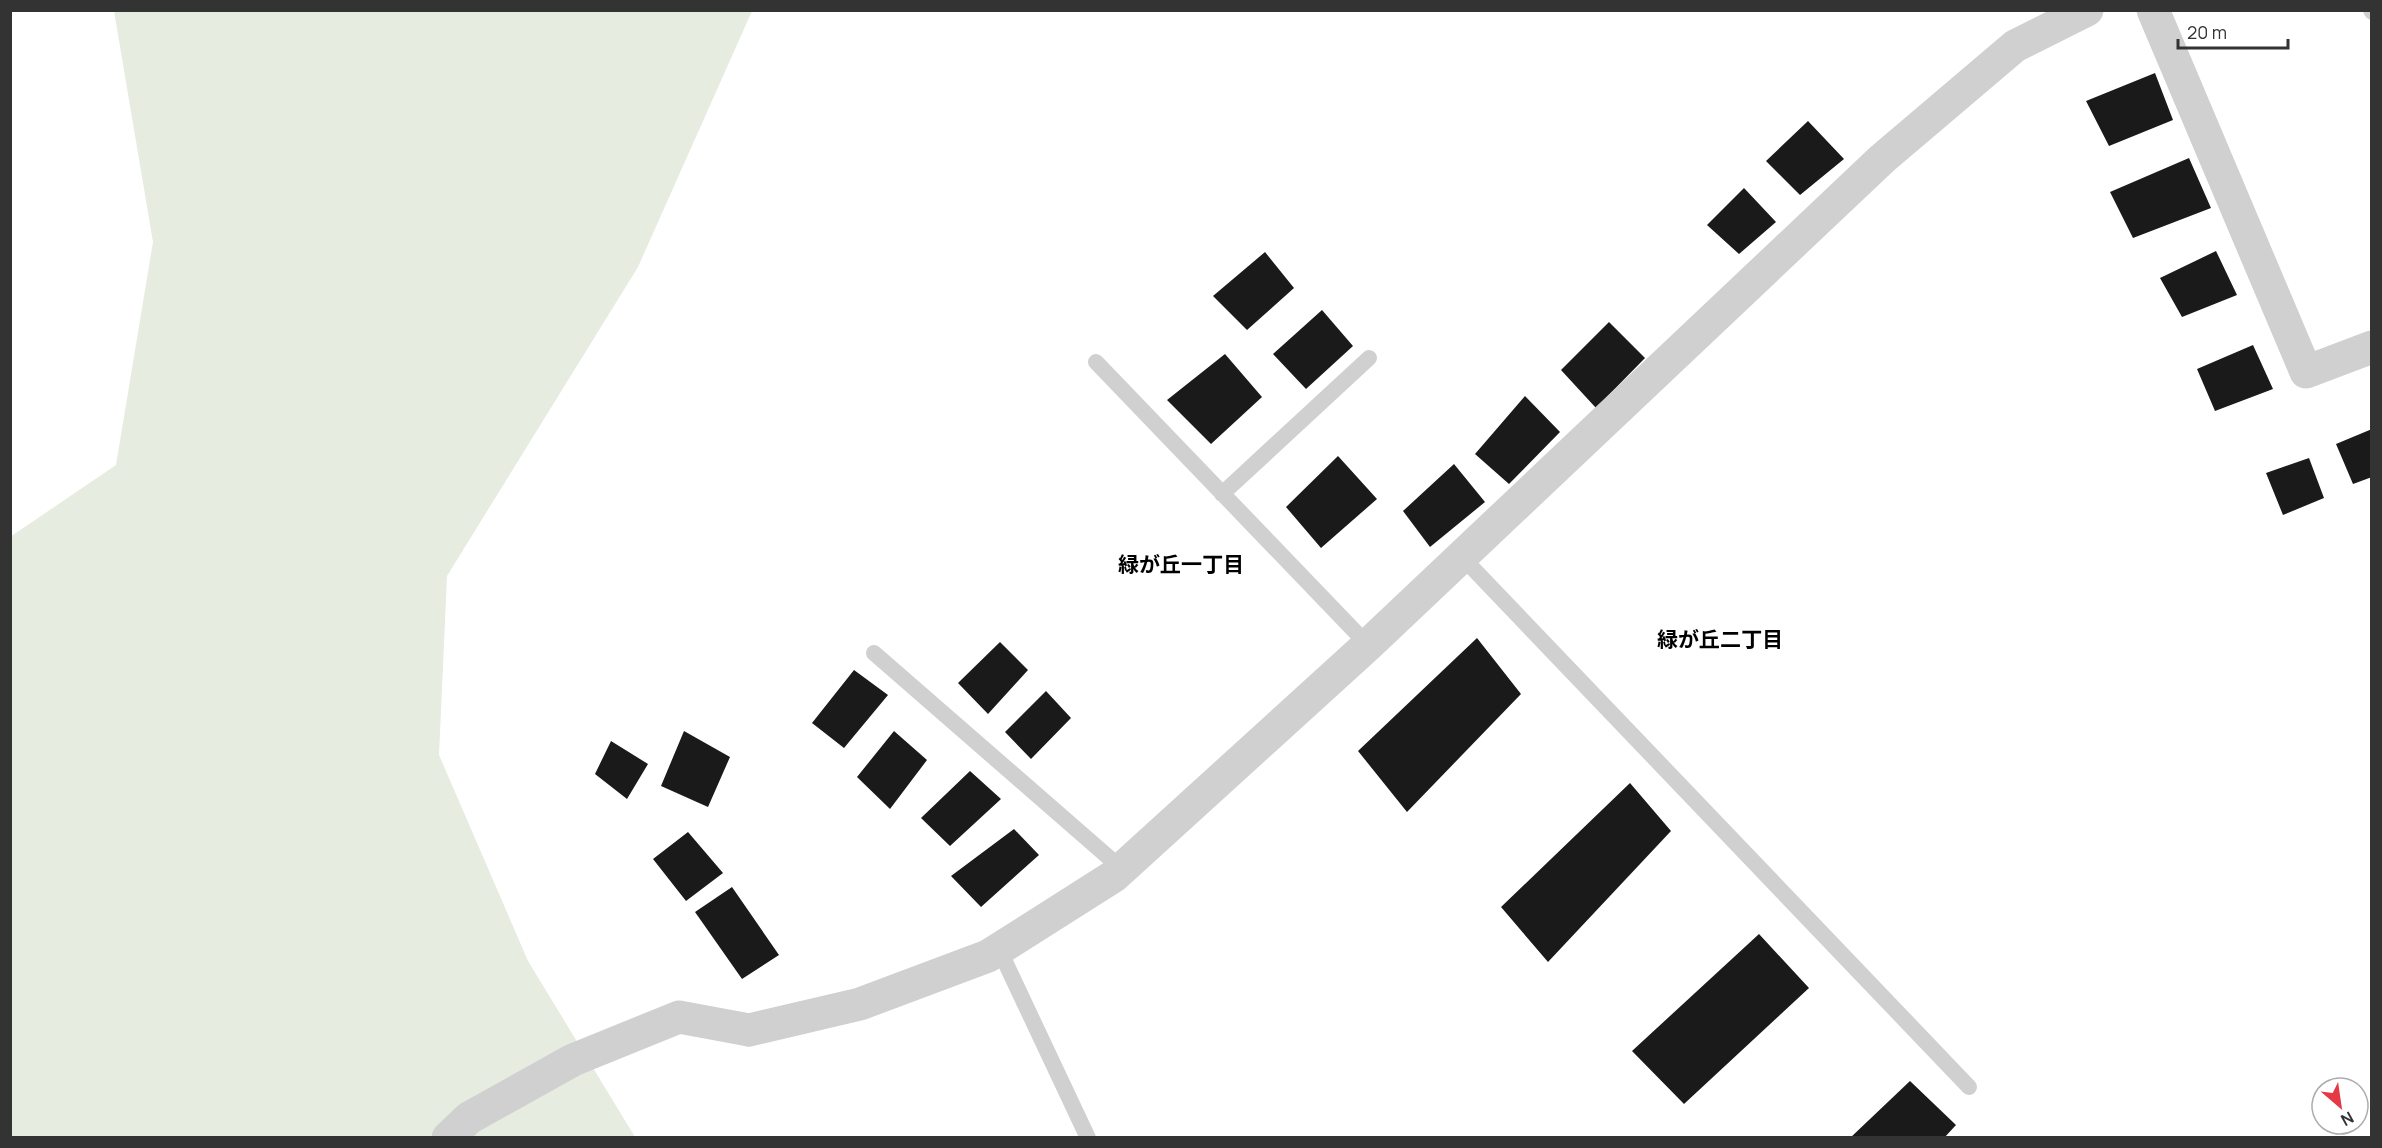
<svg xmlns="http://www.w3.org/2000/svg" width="2382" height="1148" viewBox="0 0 2382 1148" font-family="Manrope,'Noto Sans JP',sans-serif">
<rect width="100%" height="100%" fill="#fff"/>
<!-- green -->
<path fill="#e6ecdf" d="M114 11H752L638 267 447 576 439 755 528 961 635 1137H11L10 537 116 465 153 242Z"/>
<!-- building -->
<path fill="#1a1a1a" d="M2155 73 2173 120 2109 146 2086 101Z
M1808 121 1844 159 1800 195 1766 161Z
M2189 158 2211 208 2133 238 2110 192Z
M1744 188 1776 222 1739 254 1707 225Z
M2216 251 2237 295 2182 317 2160 278Z
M1265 252 1294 288 1247 330 1213 296Z
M1322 310 1353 346 1306 389 1273 354Z
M1609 322 1645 358 1596 408 1561 370Z
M2253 345 2273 389 2215 411 2197 369Z
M1225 354 1262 397 1211 444 1167 400Z
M1525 396 1560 432 1509 484 1475 454Z
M2372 429V477L2353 484 2336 444Z
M1338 456 1377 499 1321 548 1286 507Z
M2309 458 2324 498 2283 515 2266 473Z
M1454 464 1485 502 1430 547 1403 511Z
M1477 638 1521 694 1407 812 1358 751Z
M1000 642 1028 670 988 714 958 683Z
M854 670 888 695 844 748 812 723Z
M1046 691 1071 718 1031 759 1005 732Z
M684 731 730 757 708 807 661 786Z
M894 731 927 760 890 809 857 777Z
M611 741 648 764 627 799 595 774Z
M970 771 1001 799 950 846 921 818Z
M1630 783 1671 831 1548 962 1501 907Z
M1014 829 1039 855 981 907 951 876Z
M688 832 723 873 686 901 653 859Z
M732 887 779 955 742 979 695 912Z
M1759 934 1809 988 1684 1104 1632 1051Z
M1910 1081 1956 1125 1944 1138H1850Z"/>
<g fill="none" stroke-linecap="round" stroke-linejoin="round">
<!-- service -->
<path stroke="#d0d0d0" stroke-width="16" d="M2371 10 2372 12
M1096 362 1368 645
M1222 494 1369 358
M1462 557 1969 1087
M874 653 1122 869
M999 949 1088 1138"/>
<!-- minor -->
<path stroke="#d0d0d0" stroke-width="33" d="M2153 10 2306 372 2372 347
M448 1138 469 1118 573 1060 679 1017 749 1030"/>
<!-- tertiary -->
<path stroke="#d0d0d0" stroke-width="33" d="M749 1030 860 1004 988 956 1114 876 1368 645 1882 159 2015 46 2087 10"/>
</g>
<g text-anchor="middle" stroke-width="6" stroke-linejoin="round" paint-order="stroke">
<!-- neighbourhood labels -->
<g font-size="21" font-weight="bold" fill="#000" stroke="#fff">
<text x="1181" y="572">緑が丘一丁目</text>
<text x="1720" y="647">緑が丘二丁目</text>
</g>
</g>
<!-- border -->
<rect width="2382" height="1148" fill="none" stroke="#333333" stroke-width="24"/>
<!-- north arrow -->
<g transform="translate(2340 1106) rotate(151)"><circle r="28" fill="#ffffff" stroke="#adadad" stroke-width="1.5"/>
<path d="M0-4.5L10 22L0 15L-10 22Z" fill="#e63946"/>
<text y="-9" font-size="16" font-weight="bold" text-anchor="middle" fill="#333333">N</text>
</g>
<!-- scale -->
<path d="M2178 39v9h110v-9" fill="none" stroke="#333333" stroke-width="3"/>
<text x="2187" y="39" font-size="18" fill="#333333" stroke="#ffffff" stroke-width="4.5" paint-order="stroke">20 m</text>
</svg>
